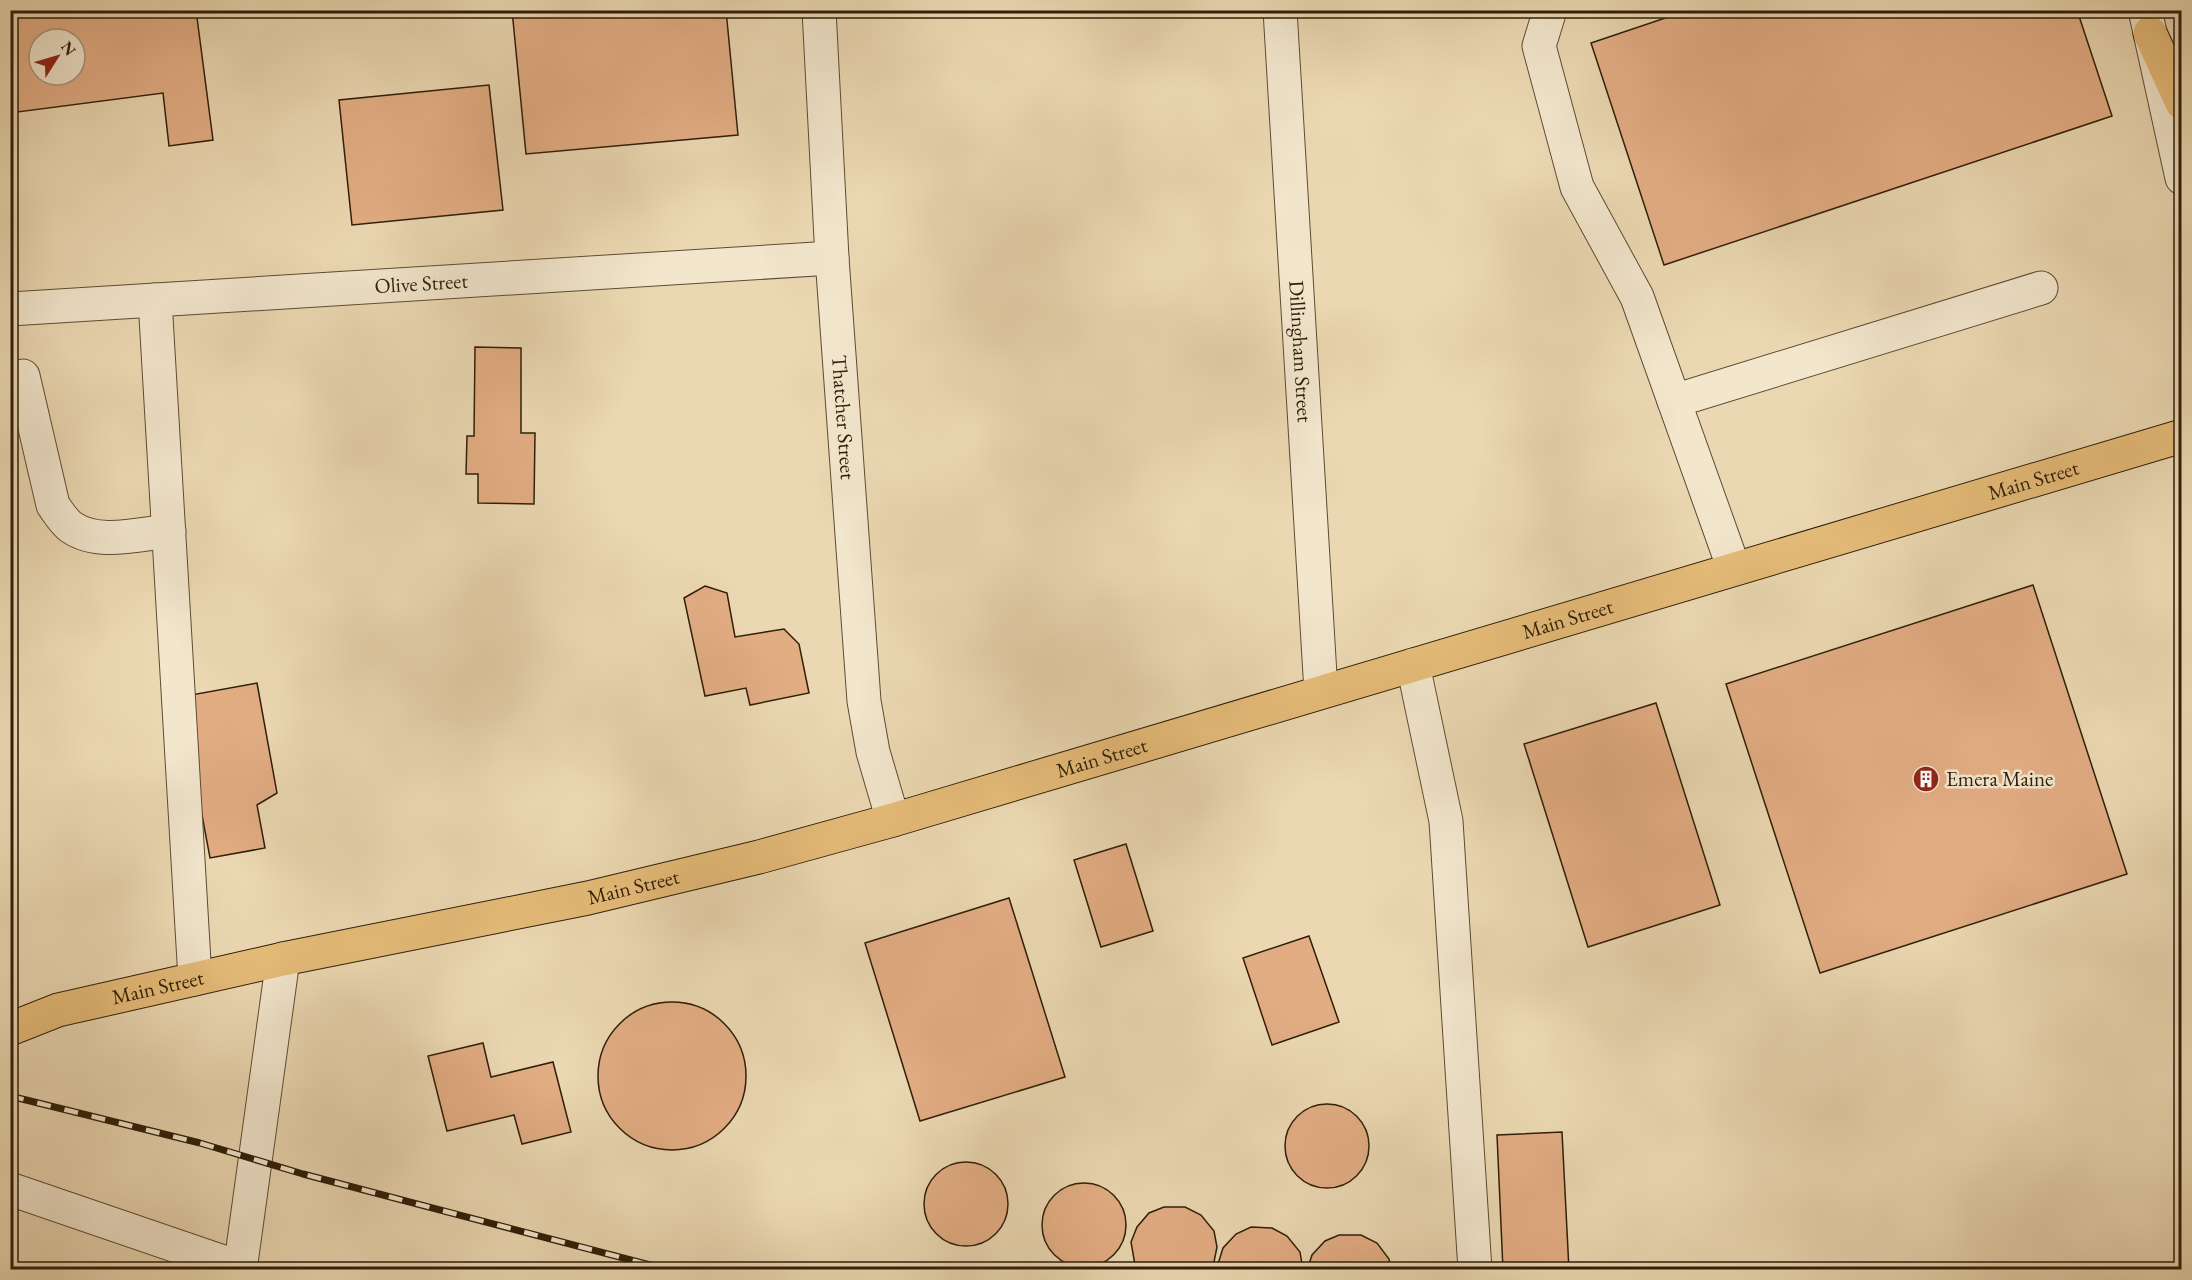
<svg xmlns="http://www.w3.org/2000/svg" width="2192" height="1280" viewBox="0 0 2192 1280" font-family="'EB Garamond',serif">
<rect width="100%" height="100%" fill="#ebd8b2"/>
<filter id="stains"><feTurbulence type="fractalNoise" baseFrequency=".00333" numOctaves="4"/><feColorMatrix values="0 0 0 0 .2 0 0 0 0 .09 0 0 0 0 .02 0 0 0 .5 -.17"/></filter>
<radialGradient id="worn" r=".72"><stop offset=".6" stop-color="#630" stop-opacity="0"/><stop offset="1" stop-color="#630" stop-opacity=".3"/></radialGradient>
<!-- building -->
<path fill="#e3ad84" stroke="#2e1e08" stroke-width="1.5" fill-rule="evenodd" d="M10 10H196L213 140 169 146 163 93 10 113ZM39 39H75V75H39Z
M512 10H726L738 135 526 154Z
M1689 10H2077L2112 116 1664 265 1591 43Z
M489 85 503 210 352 225 339 100Z
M475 347 521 348V433H535L534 504 478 503V474H466L467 436H474Z
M2033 585 2127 874 1820 973 1726 684Z
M705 586 727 593 735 637 784 629 799 644 809 693 750 705 746 688 705 696 684 598Z
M257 683 277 793 257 805 265 848 210 858 180 697Z
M1656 703 1720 905 1588 947 1524 744Z
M1126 844 1153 931 1101 947 1074 860Z
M1009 898 1065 1077 920 1121 865 943Z
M1309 936 1339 1022 1272 1045 1243 958Z
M598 1076a74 74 0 1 1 148 0a74 74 0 1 1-148 0Z
M483 1043 491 1077 553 1062 571 1132 522 1144 514 1115 447 1131 428 1056Z
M1285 1146a42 42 0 1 1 84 0a42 42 0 1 1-84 0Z
M1562 1132 1569 1270H1503L1497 1135Z
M924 1204a42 42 0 1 1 84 0a42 42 0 1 1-84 0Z
M1042 1225a42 42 0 1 1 84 0a42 42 0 1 1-84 0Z
M1164 1207H1185L1201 1215 1214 1231 1217 1247 1213 1267 1211 1270H1139L1135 1265 1131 1242 1137 1227 1149 1213Z
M1251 1227 1272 1228 1287 1236 1300 1252 1303 1270H1219L1218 1264 1223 1248 1236 1234Z
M1339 1235H1361L1377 1243 1389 1259 1391 1270H1307L1312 1255 1325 1241Z"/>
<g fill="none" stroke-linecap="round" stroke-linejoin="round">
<defs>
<g id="minor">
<path id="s1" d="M819 10 832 258 864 701 873 752 893 820"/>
<path id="s2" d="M1280 10 1321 692"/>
<path d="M1550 10 1539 46 1577 187 1637 297 1734 569"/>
<path d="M2145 10 2182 178"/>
<path d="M155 300 195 979"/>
<path id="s3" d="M10 309 832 258"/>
<path d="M23 376 53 505C58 512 64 522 71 527 98 546 139 534 169 531"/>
<path d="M1674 401 2041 288"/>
<path d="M1413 665 1446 821 1475 1270"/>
<path d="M10 1189 241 1268"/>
<path d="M240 1270 283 959"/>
</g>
<g id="major">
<path d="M2150 33 2182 103"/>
<path id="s4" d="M10 1029 58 1010 283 959 588 898 759 857 893 820 2182 436"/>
</g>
</defs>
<!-- minor casing -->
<use href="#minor" stroke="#5d4c32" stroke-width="35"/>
<!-- major casing -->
<use href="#major" stroke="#2e1e08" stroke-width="35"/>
<!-- minor -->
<use href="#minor" stroke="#f2e6cd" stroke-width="33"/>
<!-- major -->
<use href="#major" stroke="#e6bc79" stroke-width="33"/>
<defs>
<path id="rail" d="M10 1096 200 1143 303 1174 669 1270"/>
</defs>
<!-- rail casing -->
<use href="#rail" stroke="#2e1e08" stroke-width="7"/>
<!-- rail -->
<use href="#rail" stroke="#f2e6cd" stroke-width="4.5" stroke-dasharray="14" stroke-linecap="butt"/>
</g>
<!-- icons -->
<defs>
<symbol id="building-disc" viewBox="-11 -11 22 22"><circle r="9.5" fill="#8f2418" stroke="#f2e6cd"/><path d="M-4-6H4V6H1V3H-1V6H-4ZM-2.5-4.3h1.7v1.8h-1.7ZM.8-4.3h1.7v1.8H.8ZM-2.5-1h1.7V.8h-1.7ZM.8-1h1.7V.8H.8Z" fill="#fff"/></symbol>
</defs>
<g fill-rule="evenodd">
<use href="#building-disc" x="1911" y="764" width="30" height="30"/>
</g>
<g text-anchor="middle" stroke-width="5" stroke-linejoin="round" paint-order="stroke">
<!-- street labels -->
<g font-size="21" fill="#2e1e08" stroke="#f2e6cd">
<text dy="7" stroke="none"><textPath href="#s3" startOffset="412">Olive Street</textPath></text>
<text dy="7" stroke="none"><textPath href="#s2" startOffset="342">Dillingham Street</textPath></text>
<text dy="7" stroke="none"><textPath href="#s1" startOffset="408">Thatcher Street</textPath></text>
<text dy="7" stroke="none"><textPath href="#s4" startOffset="2098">Main Street</textPath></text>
<text dy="7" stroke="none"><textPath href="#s4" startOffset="1612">Main Street</textPath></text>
<text dy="7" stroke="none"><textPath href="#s4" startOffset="1126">Main Street</textPath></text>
<text dy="7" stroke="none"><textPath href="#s4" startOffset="640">Main Street</textPath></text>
<text dy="7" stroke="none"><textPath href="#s4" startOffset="154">Main Street</textPath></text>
</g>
<!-- poi labels -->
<g font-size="21" fill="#2e1e08" stroke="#f2e6cd" text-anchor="start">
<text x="1946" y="786">Emera Maine</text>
</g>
</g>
<!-- margin -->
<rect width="2192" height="1280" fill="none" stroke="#ebd8b2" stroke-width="36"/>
<rect x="12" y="12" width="2168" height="1256" fill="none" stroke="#2e1e08" stroke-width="3"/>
<rect x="18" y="18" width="2156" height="1244" fill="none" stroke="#2e1e08" stroke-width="1.5"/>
<!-- north arrow -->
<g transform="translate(57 57) rotate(53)"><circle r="28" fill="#f2e6cd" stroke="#a4967e" stroke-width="1.5"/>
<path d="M0-4.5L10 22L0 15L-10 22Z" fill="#8f2418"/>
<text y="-9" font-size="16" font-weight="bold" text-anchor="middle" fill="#2e1e08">N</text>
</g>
<rect width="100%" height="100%" filter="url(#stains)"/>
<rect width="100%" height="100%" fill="url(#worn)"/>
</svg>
